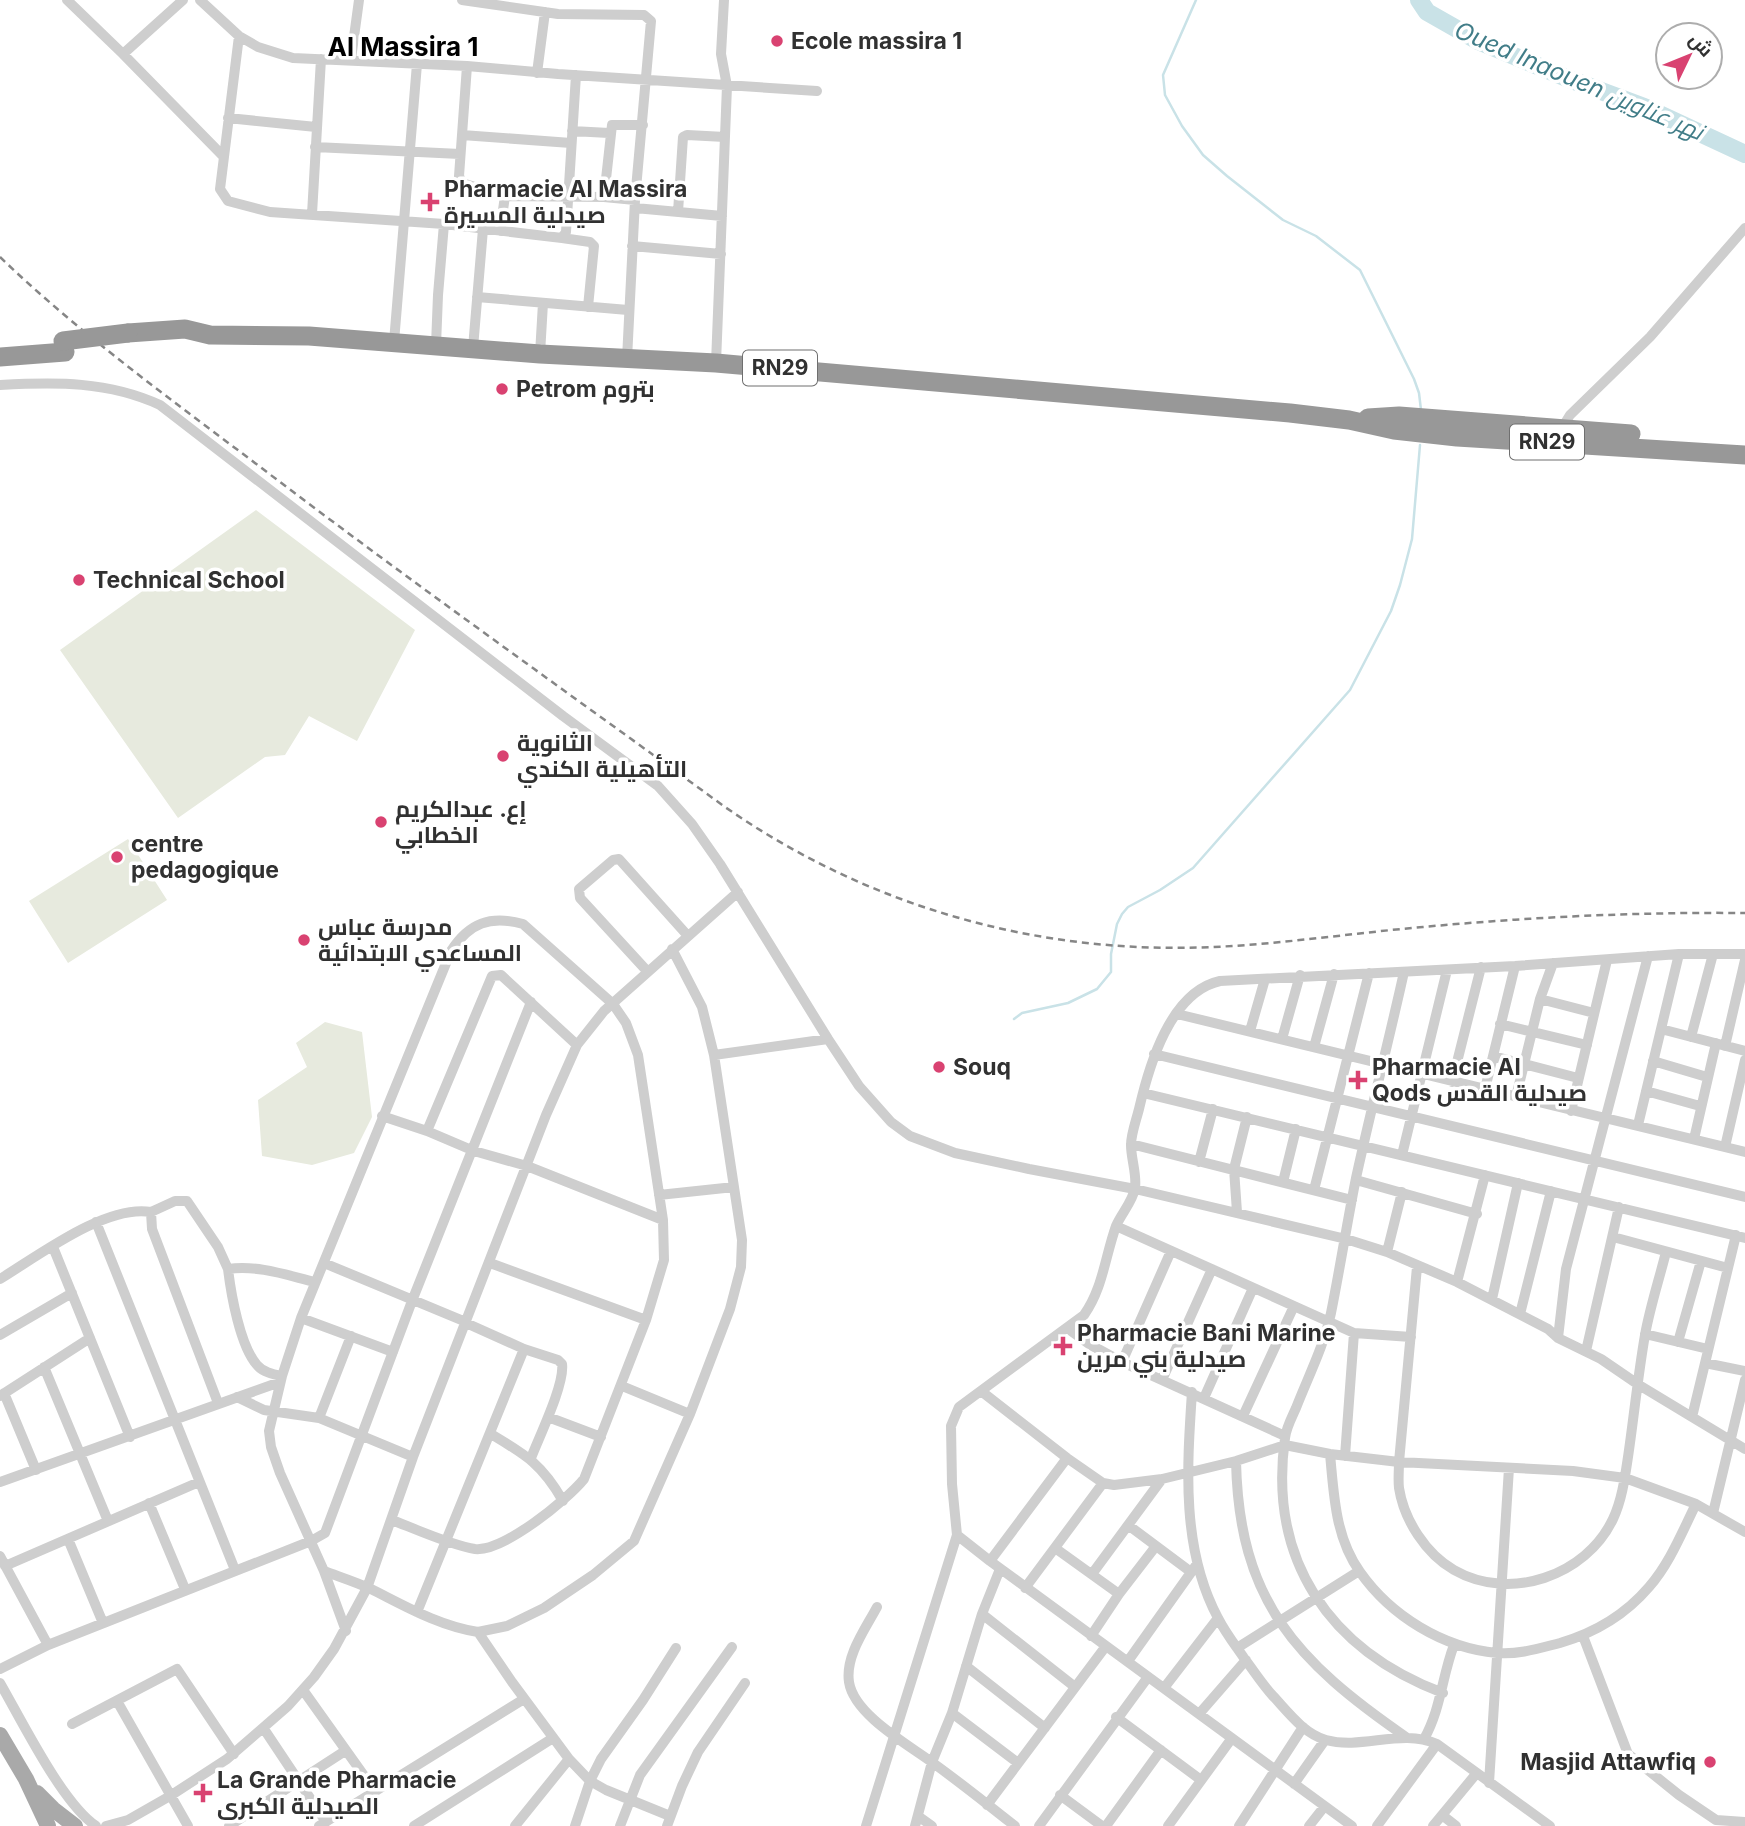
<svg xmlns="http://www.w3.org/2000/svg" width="1745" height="1826" viewBox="0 0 1745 1826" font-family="Inter,Cairo,sans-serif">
<rect width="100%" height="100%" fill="#fff"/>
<!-- green -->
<path fill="#e7eade" d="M256 510 415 630 357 741 309 716 285 755 265 757 178 818 60 650Z
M128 839 167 900 68 963 29 901Z
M325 1022 362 1032 372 1117 354 1153 312 1165 262 1156 258 1100 307 1067 296 1043Z"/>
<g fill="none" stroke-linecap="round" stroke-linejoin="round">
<!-- stream -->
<path stroke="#c9e2e7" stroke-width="2.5" d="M1196 0 1163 75 1165 95 1182 126 1203 155 1227 176 1283 220 1316 236 1360 270 1414 379 1419 393 1421 410
M1014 1019 1022 1013 1068 1003 1097 989 1111 972V954L1117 924 1122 914 1128 907 1160 890 1193 868 1350 690 1391 611 1400 585 1412 539 1420 445"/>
<!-- river -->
<path stroke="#c9e2e7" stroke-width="18" d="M1419 0 1427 12 1478 41 1569 79 1644 107 1745 154"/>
<!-- street -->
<path stroke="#cecece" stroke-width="10" d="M67 0 123 54 223 156
M200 0 239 36 258 47 293 58 467 66 558 74 817 91
M462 0 558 14 644 15 651 21 635 200 627 359
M239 36 220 189 228 201 270 212 444 224 562 238 566 232 576 75
M123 54 183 0
M351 59 359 0
M467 66 459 176 462 183 505 196 604 197 635 200
M537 73 545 12
M228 118 316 127
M572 131 609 133
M462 135 571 143
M315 147 460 154
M604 197 612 125H643
M635 208 722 216
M678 212 683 137 687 135 725 137
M312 214 321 59
M500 231 505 196
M562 238 590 242 594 246 588 307
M632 246 721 254
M477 297 628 310
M394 342 417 64
M436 345 438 295 444 224
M473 348 483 229
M540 354 543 303
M716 363 727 86 721 54 724 0
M0 385C56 382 108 381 160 405L563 716 658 786 692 824 720 864 828 1039 859 1086 891 1122 910 1136 955 1153 1029 1169 1135 1189 1346 1239 1387 1252 1457 1282 1548 1329 1558 1338 1601 1359 1639 1385 1745 1449
M1562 432V428L1570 415 1650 337 1745 228
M647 971 580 898 579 889 613 860 619 859 688 936
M1404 972C1389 1040 1371 1109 1356 1178 1347 1223 1340 1268 1331 1313 1324 1346 1308 1377 1296 1408 1292 1417 1286 1428 1285 1438 1268 1560 1329 1650 1443 1693
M1540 999 1594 1013
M1177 1014 1745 1152
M1500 1024 1587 1045
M1661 1029 1745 1051
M1250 1031 1265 979
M1691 1037 1713 954
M1282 1039 1300 975
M577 1045 501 975 492 976 427 1131 474 1151 527 1166 663 1220
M1725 1046 1745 960
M1314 1047 1334 974
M1154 1054 1745 1197
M714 1055 828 1039
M1493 1056 1578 1078
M1653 1061 1707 1077
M1452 1082 1481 967
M1485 1089 1515 966
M1646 1091 1700 1106
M1143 1093 1745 1238
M1516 1097 1540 999 1553 963
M1571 1111 1607 960
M382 1116 427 1131
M1638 1125 1679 954
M1694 1139 1716 1043
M1131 1144 1352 1200
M1725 1147 1745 1060
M1402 1155 1447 970
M1199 1162 1213 1109
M1356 1180 1477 1214
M1283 1182 1296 1129
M1314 1190 1369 973
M659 1195 734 1187
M1237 1212 1234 1169 1247 1117
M96 1222 235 1570
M1116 1226 1354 1333 1411 1337
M1613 1237 1728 1268
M53 1247 130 1437
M1387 1252 1402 1192
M324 1263 466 1322
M490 1263 646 1320
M1417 1267 1399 1462C1399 1470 1398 1480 1399 1488 1404 1520 1426 1554 1454 1570 1510 1602 1586 1576 1613 1519 1622 1500 1625 1477 1628 1457 1634 1416 1638 1375 1645 1335 1650 1307 1659 1280 1666 1252
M228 1269C231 1294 240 1346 257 1365 263 1372 272 1374 282 1376
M0 1279C38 1256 106 1204 151 1212
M1457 1282 1485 1175
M1492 1299 1518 1183
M1520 1314 1551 1191
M301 1318 393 1352
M466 1323 524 1349 558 1360 562 1364C565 1384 539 1437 531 1458
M1067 1328 1089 1344 1122 1362 1285 1436
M1645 1334 1708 1349
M0 1335 72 1293
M1558 1338 1566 1269 1648 956
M1678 1342 1701 1261
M1586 1351 1619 1207
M1122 1362 1171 1251
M1705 1363 1745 1371
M44 1367 108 1521
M1162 1380 1212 1269
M622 1386 690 1414
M981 1391 1067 1458 1103 1483 1114 1485 1162 1479 1236 1461 1285 1445 1330 1454 1399 1462 1573 1471 1625 1478 1696 1504 1745 1532
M1192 1392C1187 1467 1181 1549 1218 1618 1225 1632 1235 1645 1244 1658 1254 1671 1262 1684 1273 1696 1288 1712 1304 1734 1326 1740 1363 1750 1401 1728 1437 1744L1550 1826
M4 1393 36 1470
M0 1396 90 1338
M237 1397 264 1410 319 1418 413 1457
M1204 1398 1253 1288
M218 1403 152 1229 151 1212 175 1201H187L218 1247 228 1269C259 1265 286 1275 315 1282
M1243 1416 1294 1306
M548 1417 601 1437
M1692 1417 1736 1235
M319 1418 351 1336
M491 1434C526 1455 542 1464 563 1501
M1330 1454C1334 1495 1335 1537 1360 1572 1391 1616 1443 1648 1497 1653 1518 1655 1540 1648 1560 1643 1594 1633 1626 1614 1649 1587 1670 1563 1682 1532 1696 1504
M1345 1456 1354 1333
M1236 1461C1239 1601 1296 1661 1406 1737
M0 1482 280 1382
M149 1503 185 1589
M1713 1513 1745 1380
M1128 1525 1191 1572
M957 1535 990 1561 1352 1826
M68 1539 103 1623
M1055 1548 1119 1594
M0 1556 48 1645
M990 1561 1067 1458
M5 1566 199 1482
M324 1571C340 1577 356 1582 371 1589 405 1606 439 1626 478 1632L512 1682 569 1759 590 1781 606 1790 670 1816
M1092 1574 1162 1479
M1025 1588 1103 1483
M877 1607C866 1628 845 1656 849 1682 854 1715 909 1745 933 1763 961 1783 988 1805 1015 1826
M417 1612 524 1349
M982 1614 1075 1687
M346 1631 324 1571 280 1473 271 1447 269 1431 282 1376 301 1318 451 951C469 923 490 915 523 924L613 1004 626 1023 638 1055 663 1220 664 1260 646 1320 584 1479C567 1500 503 1552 475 1549 453 1546 415 1529 392 1520
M478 1632 507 1626 544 1608 593 1575 634 1541 690 1414 730 1309 741 1267 742 1240 714 1055 702 1007 672 949
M1091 1636 1119 1594 1156 1546
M1583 1636 1628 1754 1679 1795 1716 1820 1745 1822
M1237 1648 1359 1571
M1128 1661 1197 1564
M966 1666 1045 1728
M0 1669 48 1645 311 1541 325 1533 412 1301 531 1002
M0 1683C22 1721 62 1803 96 1826
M1164 1688 1218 1618
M303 1690 375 1791
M117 1701 188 1826
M952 1713 1018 1763
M1199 1714 1246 1660
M1116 1717 1201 1780
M72 1724 177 1669 234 1754
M264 1729 326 1822
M1424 1739C1441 1709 1442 1676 1454 1645
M1489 1783 1509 1468
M1294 1784 1325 1740
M1060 1795 1102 1826
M987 1805 1106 1646
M1442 1815 1456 1826
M918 1816 932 1826
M106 1826 128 1820 170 1796 227 1759 288 1706 314 1677 334 1649 367 1588 413 1457 546 1115 577 1045 604 1011 738 892
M229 1826 345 1751
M319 1826 524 1699
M414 1826 553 1738
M515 1826 569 1759
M575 1826 590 1781 601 1759 643 1700 676 1648
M620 1826 640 1775 732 1647
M667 1826 682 1786 698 1752 745 1683
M866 1826 957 1535 952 1484 951 1426 959 1407 1084 1315C1103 1288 1105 1257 1116 1226 1121 1214 1133 1201 1135 1188 1137 1174 1131 1159 1131 1145 1131 1134 1136 1121 1139 1109 1149 1066 1170 992 1220 981L1515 966 1679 954H1745
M915 1826 932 1762 952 1713 982 1614 1000 1569
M1039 1826 1148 1677
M1106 1826 1161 1750
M1168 1826 1232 1738
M1239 1826 1303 1727
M1309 1826 1324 1807
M1377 1826 1437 1744
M1433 1826 1476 1774"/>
<!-- primary -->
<path stroke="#a9a9a9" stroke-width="16" d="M0 1735 26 1779 48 1826
M37 1793 53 1809 75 1826"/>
<!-- highway -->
<path stroke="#989898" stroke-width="19" d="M128 333 185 329 210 335 309 336 540 354 716 363 1290 413 1349 420 1394 430 1457 437 1745 455
M0 357 65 352
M1368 418 1399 416 1631 434"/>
<!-- rail -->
<path stroke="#868686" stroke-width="2.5" stroke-dasharray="7 5" stroke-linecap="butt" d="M0 257C78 332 165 395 251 460 407 579 567 692 725 807 869 907 1038 955 1213 947 1283 944 1353 933 1423 927 1530 917 1638 912 1745 913"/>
<!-- highway-bridge -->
<path stroke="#989898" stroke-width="19" d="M63 341 128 333"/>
</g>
<!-- markers -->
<g fill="#d94271" stroke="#fff" stroke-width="2.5">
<circle cx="777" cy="41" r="7"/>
<path d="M426.5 191.5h7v7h7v7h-7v7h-7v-7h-7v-7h7z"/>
<circle cx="502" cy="389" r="7"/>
<circle cx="79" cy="580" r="7"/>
<circle cx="503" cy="756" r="7"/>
<circle cx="381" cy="822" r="7"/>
<circle cx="117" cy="857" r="7"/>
<circle cx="304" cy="940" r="7"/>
<circle cx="939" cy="1067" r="7"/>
<path d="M1354.5 1069.5h7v7h7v7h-7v7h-7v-7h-7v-7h7z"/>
<path d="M1059.5 1335.5h7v7h7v7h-7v7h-7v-7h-7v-7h7z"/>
<circle cx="1710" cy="1762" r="7"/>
<path d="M199.5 1782.5h7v7h7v7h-7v7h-7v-7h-7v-7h7z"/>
</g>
<g text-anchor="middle" stroke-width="7" stroke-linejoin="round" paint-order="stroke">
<!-- shield labels -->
<g fill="#fff" stroke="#6f6f6f" stroke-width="2">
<rect x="743" y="350.5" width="74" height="35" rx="5"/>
<rect x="1510" y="424.5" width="74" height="35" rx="5"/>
</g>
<g font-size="21" font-weight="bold" fill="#313131">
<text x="780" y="375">RN29</text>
<text x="1547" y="449">RN29</text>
</g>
<!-- poi labels -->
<g font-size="23" font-weight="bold" fill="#313131" stroke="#fff" text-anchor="start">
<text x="791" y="49">Ecole massira 1</text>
<text x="444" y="197">Pharmacie Al Massira<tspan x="444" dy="26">صيدلية المسيرة</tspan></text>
<text x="516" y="397">Petrom بتروم</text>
<text x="93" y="588">Technical School</text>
<text x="517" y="751">الثانوية<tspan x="517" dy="26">التأهيلية الكندي</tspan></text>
<text x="395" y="817">إع. عبدالكريم<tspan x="395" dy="26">الخطابي</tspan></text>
<text x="131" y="852">centre<tspan x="131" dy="26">pedagogique</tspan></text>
<text x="318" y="935">مدرسة عباس<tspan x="318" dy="26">المساعدي الابتدائية</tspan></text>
<text x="953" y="1075">Souq</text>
<text x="1372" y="1075">Pharmacie Al<tspan x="1372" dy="26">Qods صيدلية القدس</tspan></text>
<text x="1077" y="1341">Pharmacie Bani Marine<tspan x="1077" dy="26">صيدلية بني مرين</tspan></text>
<text x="1696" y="1770" text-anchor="end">Masjid Attawfiq</text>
<text x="217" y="1788">La Grande Pharmacie<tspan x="217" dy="26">الصيدلية الكبرى</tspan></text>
</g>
<!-- water labels -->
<g font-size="24" font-style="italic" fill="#417d88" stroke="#fff">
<text transform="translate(1579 81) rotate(23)" y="8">Oued Inaouen نهر عناوين</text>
</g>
<!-- quarter labels -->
<g font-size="26" font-weight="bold" fill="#000" stroke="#fff">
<text x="403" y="56">Al Massira 1</text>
</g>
</g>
<!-- north arrow -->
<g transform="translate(1689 56) rotate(47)"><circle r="33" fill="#ffffff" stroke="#adadad" stroke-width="2"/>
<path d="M0-5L12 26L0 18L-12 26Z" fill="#d94271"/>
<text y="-10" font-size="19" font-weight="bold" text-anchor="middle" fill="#313131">ش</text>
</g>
</svg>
